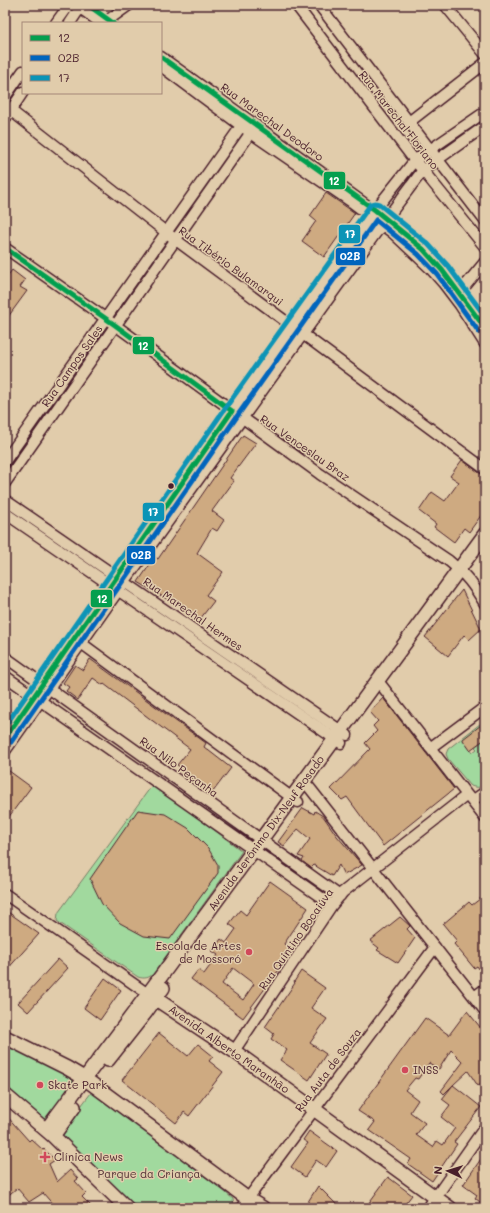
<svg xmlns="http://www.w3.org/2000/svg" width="490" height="1213" viewBox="0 0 490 1213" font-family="Mali,sans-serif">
<rect width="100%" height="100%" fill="#e1ccab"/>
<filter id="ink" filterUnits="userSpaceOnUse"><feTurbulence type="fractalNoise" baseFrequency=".025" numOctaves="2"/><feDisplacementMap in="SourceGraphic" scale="8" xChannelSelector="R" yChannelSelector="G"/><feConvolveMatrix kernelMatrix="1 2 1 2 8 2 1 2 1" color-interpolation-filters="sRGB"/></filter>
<g filter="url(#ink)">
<!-- green -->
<path fill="#a1d99e" stroke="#767c64" d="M485 720V722L463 740 473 752 477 749 475 747 485 739V784C480 788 477 788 471 786L448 759 446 754 448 749Z
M153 784 242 851 153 974C149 978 144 979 138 977L57 921 58 913Z
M5 1044 10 1045 76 1080 48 1121 43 1122 5 1088Z
M91 1093H94L115 1107 226 1193 233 1199 234 1208H136L65 1141 61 1132Z"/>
<!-- building -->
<path fill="#ceaa81" stroke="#4a1f2b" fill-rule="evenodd" d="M326 193 355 213 324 257 302 241 316 221 310 216Z
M12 270 25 280 20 287 27 291 5 321V279Z
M243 435 256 443 230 478 234 481 212 511 224 520 217 531 212 528 197 553 223 572 206 595 214 601 200 619 177 602 175 604 138 582 155 557 158 559Z
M462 460 485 477V510L469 532 464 528 454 542 434 527 436 524 419 511 432 492 445 501 459 482 450 476Z
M462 590 481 629 469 640 464 635 448 656 425 637Z
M90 659 206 743 204 747 231 768 212 793 185 774 187 772 177 765 190 749 104 684 103 685 93 678 78 700 66 691 69 687 63 683 75 665 83 670Z
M383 698 454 789 383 846 347 797 342 800 331 789 370 749 365 743 377 731 373 726 378 721 370 712Z
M485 722V739L470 750 463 740V739Z
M5 768 31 787 5 822Z
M303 808 314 814 315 811 323 816 337 836 362 865 344 875 339 865 332 876 314 865 311 868 302 861 304 858 298 856 310 839 298 829 284 846 278 842Z
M138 810 165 814 188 828 208 848 218 865V873L170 939 144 936 120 923 102 904 90 879Z
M270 881 308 908 284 944 293 951 243 1018 191 979 198 970 204 974 218 955 212 951 221 939 226 943 236 929 229 924 240 910 246 915ZM233 968 254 984 243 1000 222 984Z
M485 895V977L477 966 474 968 454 944 457 941 443 924 469 902 472 905Z
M5 910 39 934 5 972Z
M400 917 410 926 407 929 415 938 398 963 377 950 379 948 370 941Z
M58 959 68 968 28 1012 18 1003Z
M301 971 325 988 311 1008 327 1019 310 1043 326 1054 309 1080 280 1060 287 1050 271 1039 274 1034 265 1027 295 983 294 982Z
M105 978 121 990 100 1020 84 1008Z
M467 1011 485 1033V1082L478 1086 468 1071 453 1085 481 1107 454 1142 457 1144 432 1181 408 1164 411 1159 369 1130 375 1122 358 1111 425 1018 449 1035ZM451 1050 463 1062 441 1091 444 1094 453 1085 442 1099 450 1105 441 1117 455 1128 443 1145 437 1141 433 1147 416 1135 425 1123 410 1112 418 1100 405 1090 415 1078 418 1079 429 1063 439 1069Z
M159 1033 188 1056 198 1044 213 1056 209 1061 223 1072 189 1116 184 1112 176 1123 122 1080Z
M5 1114 29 1141 31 1139 43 1150 44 1149 55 1160 49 1164 57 1182 70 1170 78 1179 75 1181 86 1193 82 1197 93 1208H56L43 1193 29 1202 17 1188 5 1198Z
M309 1131 337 1151 326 1167 316 1160 305 1177 291 1167 308 1143 303 1140Z
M485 1153V1206L475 1198 477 1195 463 1185Z
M388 1177 412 1195 402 1208H365Z
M318 1186 340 1208H304Z"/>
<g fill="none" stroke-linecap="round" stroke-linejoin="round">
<defs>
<path id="minor" d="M76 5 101 23
M296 5 412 157 485 247
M319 5 485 221
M445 5 485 54
M56 23 69 5
M70 23 82 5
M104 23 129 5
M161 57 379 214
M161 66 251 133 353 203 393 233 430 268 444 284 460 305 485 344
M5 97 23 71
M5 106 176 240 485 469
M5 119 23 92
M409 122 485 63
M407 237C438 262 463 294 485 328
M5 248 115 325 320 474 449 561C467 576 473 584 485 604
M456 297 485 262
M5 461 244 122
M5 483 256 125
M5 500 347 735
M5 513 341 743
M77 640 298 802
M5 657 340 896
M5 676 332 905
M378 681 485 818
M5 738 232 411 375 210 415 160 485 112
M430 748 485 707
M5 751 120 588 375 234 423 170 485 126
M303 782 309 787 485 1011
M472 801 485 792
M5 894 148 994
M474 997 485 989
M234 1051 332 905 343 892 467 795
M241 1208 435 947
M428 1208 485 1127"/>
<path id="major" d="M150 995 234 1051 450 1208
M5 1037 67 1068 84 1078 248 1199 263 1208
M108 1060 146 1012 163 988
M5 1095 53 1136 127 1208
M46 1130 148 994 485 534
M53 1136 74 1107"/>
</defs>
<!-- minor casing -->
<use href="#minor" stroke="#4a1f2b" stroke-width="13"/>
<!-- major casing -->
<use href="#major" stroke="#4a1f2b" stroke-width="16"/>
<!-- minor -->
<use href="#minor" stroke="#e1ccab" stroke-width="10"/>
<!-- major -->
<use href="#major" stroke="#e1ccab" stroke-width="13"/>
<defs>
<path id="bus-1" d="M88 5 113 23
M161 57 375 210 423 249 442 270 485 328
M5 248 115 325 232 411 5 738"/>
<path id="bus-2" d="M11 742 238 415 376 220 418 254 437 274 479 332"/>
<path id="bus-3" d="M5 726 226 407 371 204 375 203 379 204 428 244 448 266 485 316"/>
</defs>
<!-- bus-1 casing -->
<use href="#bus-1" stroke="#e1ccab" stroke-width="8"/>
<!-- bus-2 casing -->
<use href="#bus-2" stroke="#e1ccab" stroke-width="8"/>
<!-- bus-3 casing -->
<use href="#bus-3" stroke="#e1ccab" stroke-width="8"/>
<!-- bus-1 -->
<use href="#bus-1" stroke="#049f4f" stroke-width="5"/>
<!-- bus-2 -->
<use href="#bus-2" stroke="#0065bd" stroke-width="5"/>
<!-- bus-3 -->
<use href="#bus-3" stroke="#0b94b6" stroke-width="5"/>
</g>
</g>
<!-- markers -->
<circle fill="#4a1f2b" stroke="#e1ccab" stroke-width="1.5" cx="171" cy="486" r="3.5"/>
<g fill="#d1495b" stroke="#e1ccab" stroke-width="1.5">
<circle cx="249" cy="952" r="4"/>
<circle cx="405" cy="1070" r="4"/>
<circle cx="40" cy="1085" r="4"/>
<path d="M43 1151h4v4h4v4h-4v4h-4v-4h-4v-4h4z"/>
</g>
<g text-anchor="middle" stroke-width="3" stroke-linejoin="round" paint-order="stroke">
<!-- street labels -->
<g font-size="11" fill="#4a1f2b" stroke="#e1ccab">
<text transform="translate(399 120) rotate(52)" y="4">Rua Marechal Floriano</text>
<text transform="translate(272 122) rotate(36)" y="4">Rua Marechal Deodoro</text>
<text transform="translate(231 266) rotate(36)" y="4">Rua Tibério Bulamarqui</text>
<text transform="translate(72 366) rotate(-55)" y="4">Rua Campos Sales</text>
<text transform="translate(305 448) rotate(35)" y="4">Rua Venceslau Braz</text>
<text transform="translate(193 614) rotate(35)" y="4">Rua Marechal Hermes</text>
<text transform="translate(179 767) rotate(36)" y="4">Rua Nilo Peçanha</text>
<text transform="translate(266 833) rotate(-54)" y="4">Avenida Jerônimo Dix-Neuf Rosado</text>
<text transform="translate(296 939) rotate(-55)" y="4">Rua Quintino Bocaiúva</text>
<text transform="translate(229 1049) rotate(35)" y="4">Avenida Alberto Maranhão</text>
<text transform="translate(328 1070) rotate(-53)" y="4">Rua Auta de Souza</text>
</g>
<!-- poi labels -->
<g font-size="11" fill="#4a1f2b" stroke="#e1ccab" text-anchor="start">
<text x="241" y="950" text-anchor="end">Escola de Artes<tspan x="241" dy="13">de Mossoró</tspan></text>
<text x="413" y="1074">INSS</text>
<text x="48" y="1089">Skate Park</text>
<text x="54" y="1161">Clínica News</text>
</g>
<!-- park labels -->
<g font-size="11" fill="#533236" stroke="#e1ccab">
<text x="149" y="1178">Parque da Criança</text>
</g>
</g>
<g stroke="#e1ccab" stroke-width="1.5">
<rect x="323" y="171" width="23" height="19" rx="4" fill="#049f4f"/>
<rect x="338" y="224" width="23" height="20" rx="4" fill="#0b94b6"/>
<rect x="335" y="247" width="31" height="19" rx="4" fill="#0065bd"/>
<rect x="132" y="336" width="23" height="19" rx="4" fill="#049f4f"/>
<rect x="142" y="502" width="23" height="20" rx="4" fill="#0b94b6"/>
<rect x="126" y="545" width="30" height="20" rx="4" fill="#0065bd"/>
<rect x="90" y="589" width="23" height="19" rx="4" fill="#049f4f"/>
</g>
<g font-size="11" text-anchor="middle" font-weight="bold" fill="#fff">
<text x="334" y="185">12</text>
<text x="350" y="238">17</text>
<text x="350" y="260">02B</text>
<text x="143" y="350">12</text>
<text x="153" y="516">17</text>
<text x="141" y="559">02B</text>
<text x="102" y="603">12</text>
</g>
<!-- margin -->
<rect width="490" height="1213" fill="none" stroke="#e1ccab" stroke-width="20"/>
<rect x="10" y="10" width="470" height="1193" fill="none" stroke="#4a1f2b" stroke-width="1.5" filter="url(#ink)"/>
<!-- legend -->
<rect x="22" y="22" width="140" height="72" fill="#e1ccab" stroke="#a58778"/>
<rect x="30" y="35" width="20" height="6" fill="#049f4f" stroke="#a58778"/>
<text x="58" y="42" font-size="12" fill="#4a1f2b">12</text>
<rect x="30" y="55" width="20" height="6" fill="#0065bd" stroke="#a58778"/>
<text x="58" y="62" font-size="12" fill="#4a1f2b">02B</text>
<rect x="30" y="75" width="20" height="6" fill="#0b94b6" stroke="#a58778"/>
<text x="58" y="82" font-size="12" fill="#4a1f2b">17</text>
<!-- north arrow -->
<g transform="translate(448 1171) rotate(274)" stroke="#e1ccab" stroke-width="3" paint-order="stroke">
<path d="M0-3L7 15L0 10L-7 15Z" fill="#4a1f2b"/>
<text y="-6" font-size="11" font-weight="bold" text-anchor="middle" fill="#4a1f2b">N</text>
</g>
</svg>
